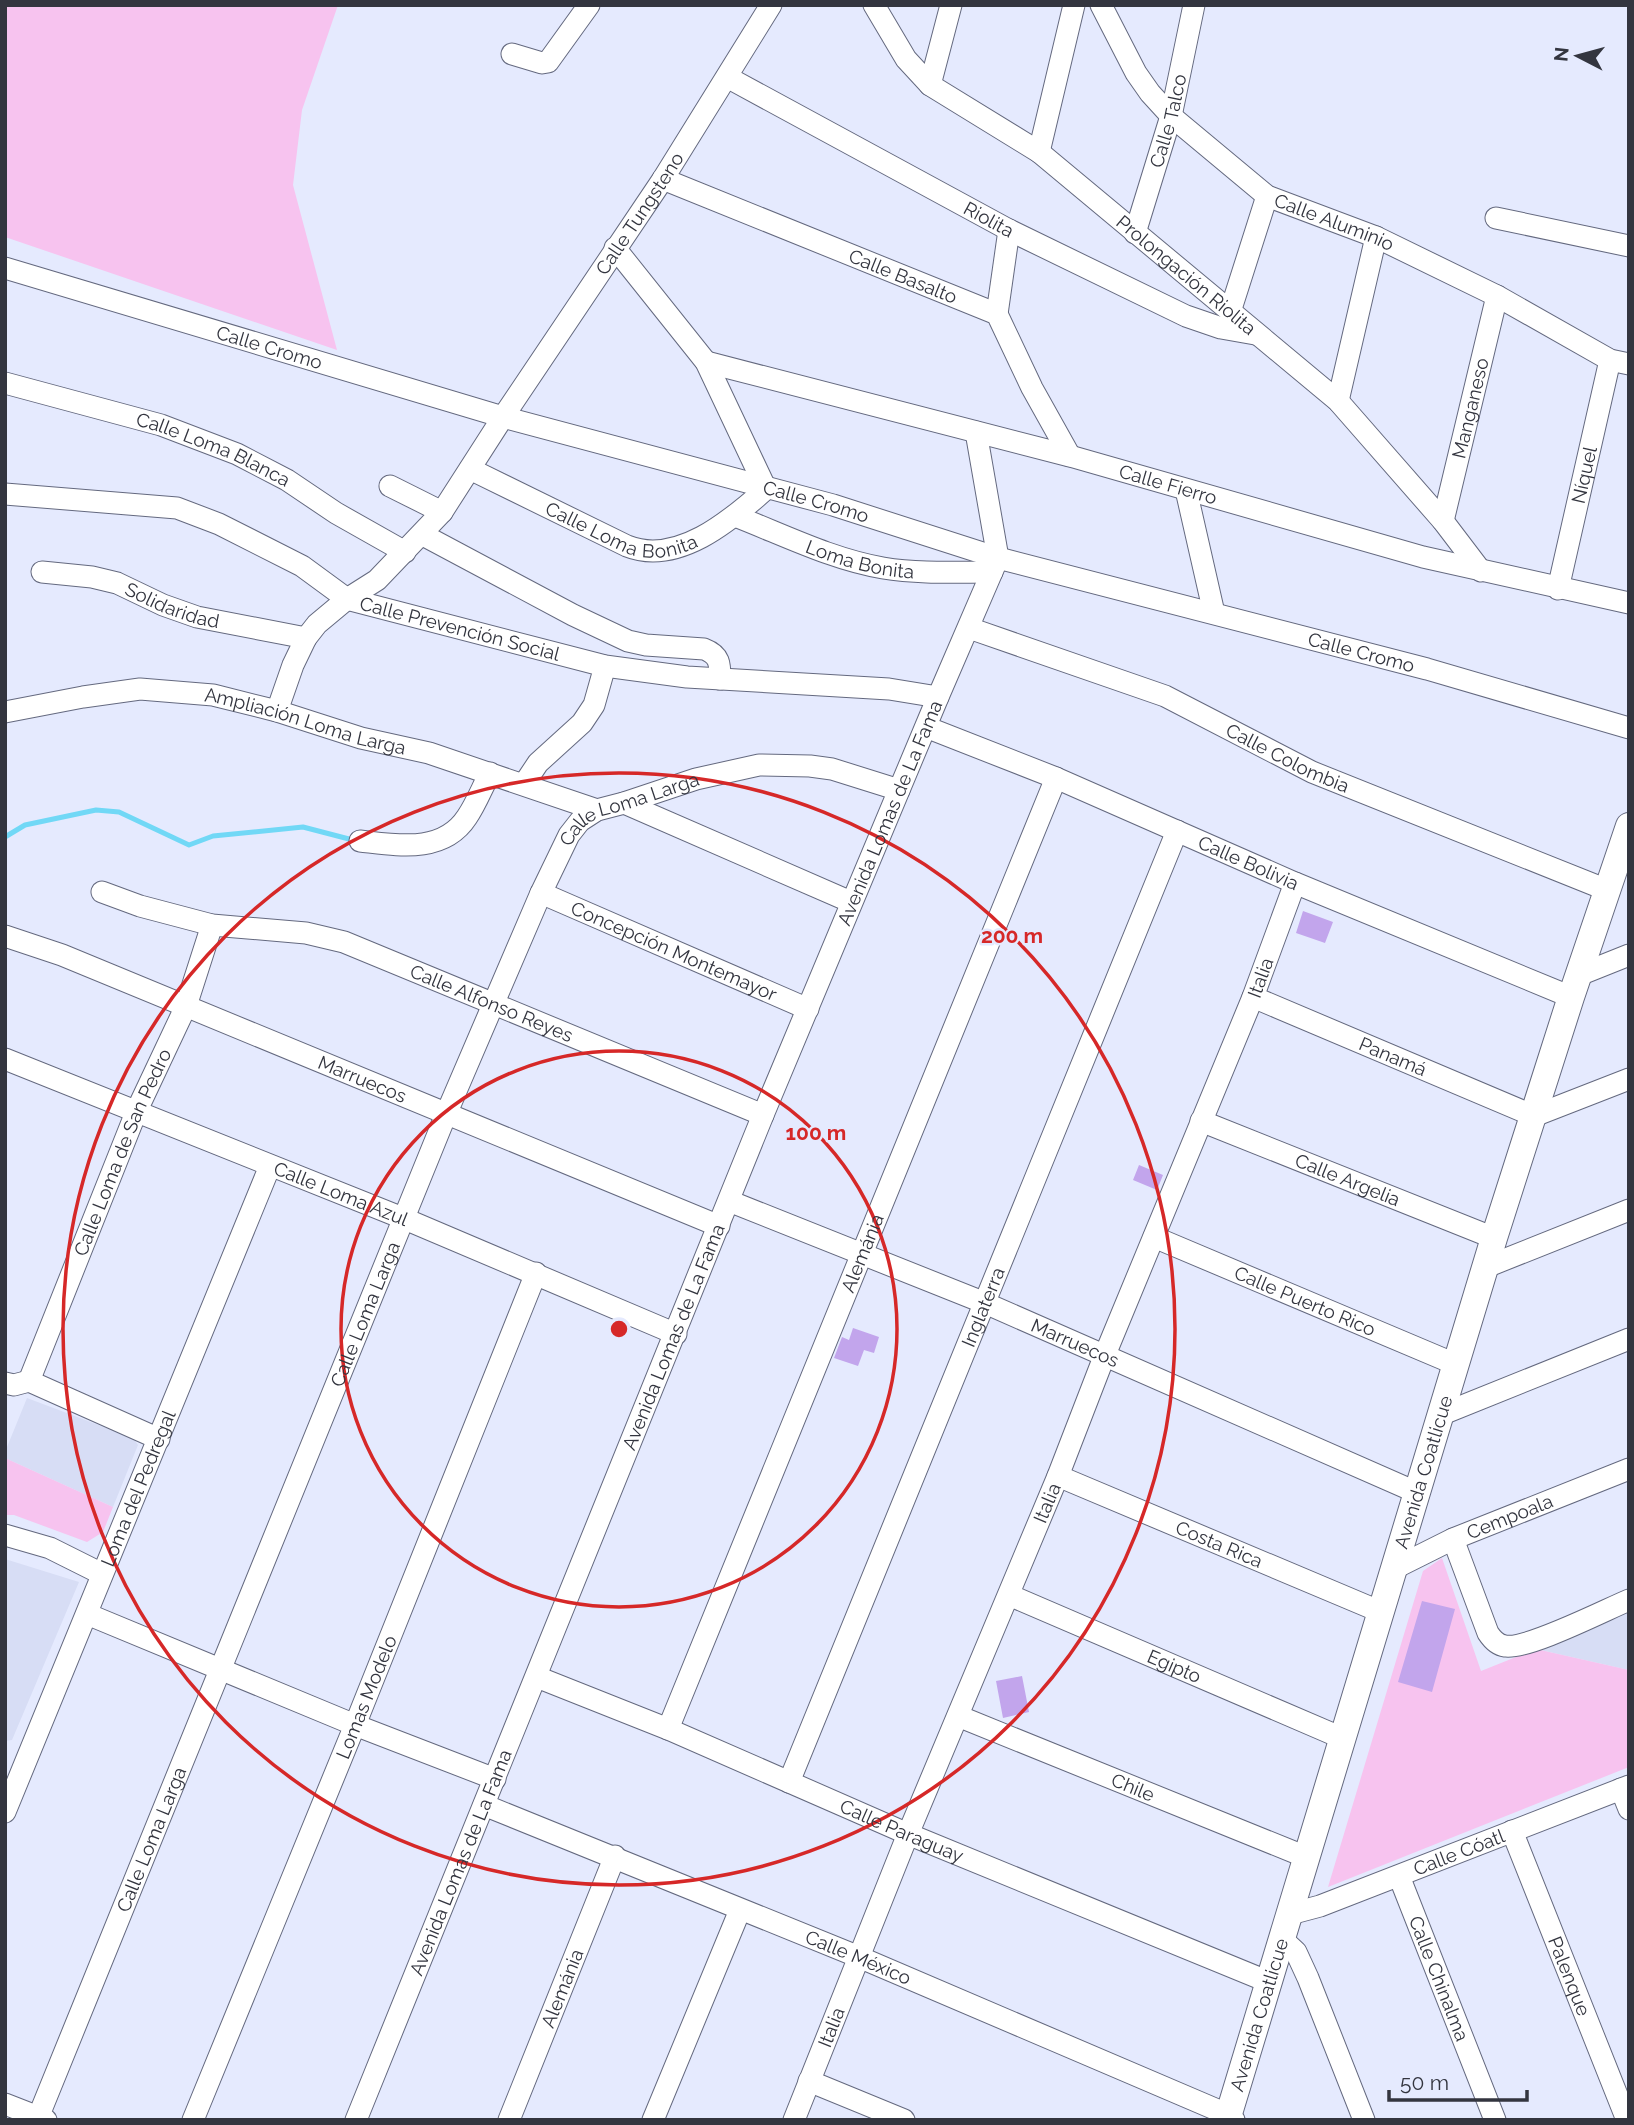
<svg xmlns="http://www.w3.org/2000/svg" width="1634" height="2125" viewBox="0 0 1634 2125" font-family="Raleway,sans-serif">
<rect width="100%" height="100%" fill="#e5eafe"/>
<!-- built -->
<path fill="#d7ddf5" d="M27 1398 133 1438 138 1445 113 1507 5 1458V1452Z
M5 1559 79 1582 12 1740 5 1741Z
M1629 1611V1670L1536 1649Z"/>
<!-- green -->
<path fill="#f7c3ef" d="M5 5H338L302 110 293 185 337 350 5 237Z
M5 1458 113 1507 103 1532 87 1542 14 1515H5Z
M1442 1558 1481 1671 1536 1649 1629 1670V1767L1328 1887 1423 1571Z"/>
<g fill="none" stroke-linecap="round" stroke-linejoin="round">
<!-- stream -->
<path stroke="#71d8f6" stroke-width="5" d="M5 837 25 825 96 810 119 812 189 845 213 836 303 827 349 839"/>
</g>
<!-- building -->
<path fill="#c2a5ec" d="M1303 911 1333 922 1325 943 1296 933Z
M1139 1165 1163 1175 1157 1190 1133 1180Z
M853 1328 879 1337 874 1353 864 1350 858 1366 834 1358 842 1337 849 1340Z
M1422 1601 1455 1609 1432 1692 1398 1682Z
M1022 1676 1029 1712 1003 1718 996 1681Z"/>
<g fill="none" stroke-linecap="round" stroke-linejoin="round">
<defs>
<g id="minor">
<path id="s1" d="M874 5 906 59 930 85 1039 152 1338 401 1443 521 1481 571"/>
<path id="s2" d="M1101 5 1136 73 1150 93 1171 116 1267 196 1376 237 1497 296 1610 360 1629 364"/>
<path d="M512 54 542 63 548 62 589 5"/>
<path id="s3" d="M727 77 1009 230 1186 316 1221 328 1255 334"/>
<path d="M930 85 951 5"/>
<path d="M1039 152 1074 5"/>
<path id="s4" d="M663 179 997 314 1032 388 1070 456"/>
<path d="M1496 218 1629 246"/>
<path id="s5" d="M1135 233 1171 116 1194 5"/>
<path id="s6" d="M5 268 503 417 833 505 998 558 1427 669 1629 728"/>
<path d="M1230 312 1267 196"/>
<path d="M997 314 1009 230"/>
<path id="s7" d="M706 362 1070 456 1423 557 1629 603"/>
<path id="s8" d="M5 383 161 425 237 454 287 480 336 513 405 552"/>
<path d="M1338 401 1376 237"/>
<path id="s9" d="M470 469 627 546C677 566 730 521 766 489L706 362 615 248"/>
<path d="M390 486 442 512"/>
<path d="M1186 490 1214 613"/>
<path id="s10" d="M5 494 177 508 219 524 302 566 347 599 605 666 687 677 889 689 938 697"/>
<path id="s11" d="M735 516C784 535 831 559 883 568 919 574 956 572 992 572"/>
<path id="s12" d="M1443 521 1497 296"/>
<path d="M423 535 573 615 628 641 646 645 704 649C720 655 720 664 720 679"/>
<path id="s13" d="M42 572 92 577 117 583 163 605 197 617 306 638"/>
<path id="s14" d="M1558 589 1610 360"/>
<path id="s15" d="M969 628 1165 696 1312 772 1607 890"/>
<path id="s16" d="M277 711 293 665 306 638 317 624 347 599 377 580 442 512 503 417 663 179 771 5"/>
<path id="s17" d="M5 712 83 697 140 689 213 695 277 711 361 738 429 753 597 810"/>
<path id="s18" d="M926 727 1056 778 1295 883 1571 997"/>
<path d="M524 784 538 763 582 723 594 705 605 666"/>
<path d="M624 803 851 902"/>
<path d="M360 841C397 845 443 854 467 817 476 804 482 788 490 773"/>
<path id="s19" d="M102 892 140 906 212 925 306 933 344 942 763 1115"/>
<path id="s20" d="M541 893 808 1009"/>
<path id="s21" d="M5 936 62 955 719 1226"/>
<path d="M1579 975 1629 955"/>
<path id="s22" d="M1253 997 1534 1116 1629 1079"/>
<path id="s23" d="M5 1059 405 1219 676 1334"/>
<path id="s24" d="M1201 1121 1494 1238"/>
<path id="s25" d="M729 1201 985 1303 1418 1493"/>
<path id="s26" d="M1154 1237 1455 1364"/>
<path d="M1486 1267 1629 1210"/>
<path id="s27" d="M29 1381 137 1110 186 1006 212 925"/>
<path d="M5 1383 14 1385 29 1381 159 1439"/>
<path d="M1440 1415 1629 1339"/>
<path id="s28" d="M1058 1476 1381 1612"/>
<path d="M5 1535 50 1548 102 1574"/>
<path d="M1453 1539 1488 1633C1492 1639 1497 1645 1505 1646 1527 1650 1605 1610 1629 1600"/>
<path id="s29" d="M1393 1569 1453 1539 1629 1469"/>
<path id="s30" d="M1009 1595 1342 1738"/>
<path d="M87 1614 355 1725 495 1779"/>
<path id="s31" d="M537 1677 668 1729 908 1834 1269 1982"/>
<path id="s32" d="M958 1716 1306 1857"/>
<path id="s33" d="M668 1729 1056 778"/>
<path id="s34" d="M789 1782 1177 831"/>
<path d="M1621 1789 1629 1809"/>
<path id="s35" d="M484 1805 859 1957 1229 2115 1234 2120"/>
<path id="s36" d="M5 1812 270 1166"/>
<path id="s37" d="M1512 1831 1627 2120"/>
<path id="s38" d="M1399 1876 1495 2120"/>
<path id="s39" d="M1290 1914 1320 1906 1629 1786"/>
<path d="M1282 1939 1296 1952 1308 1978 1364 2120"/>
<path d="M809 2081 904 2120"/>
<path d="M5 2104 46 2120"/>
<path id="s40" d="M37 2120 447 1112 541 893 569 835 580 821 597 810 624 803 696 779 759 765 810 766 832 769 899 790"/>
<path id="s41" d="M193 2120 355 1725 536 1273"/>
<path id="s42" d="M356 2120 763 1115 938 697 998 558 976 432"/>
<path id="s43" d="M509 2120 615 1856"/>
<path d="M653 2120 740 1910"/>
<path id="s44" d="M794 2120 908 1834 1058 1476 1104 1357 1253 997 1295 883"/>
</g>
<g id="tertiary">
<path id="s45" d="M1227 2120 1494 1238 1571 997 1629 826"/>
</g>
</defs>
<!-- minor casing -->
<use href="#minor" stroke="#64697f" stroke-width="23"/>
<!-- tertiary casing -->
<use href="#tertiary" stroke="#64697f" stroke-width="28"/>
<!-- minor -->
<use href="#minor" stroke="#fff" stroke-width="21"/>
<!-- tertiary -->
<use href="#tertiary" stroke="#fff" stroke-width="26"/>
</g>
<!-- distance rings -->
<g fill="none" stroke="#d62828" stroke-width="3.5">
<circle cx="619" cy="1329" r="278"/>
<circle cx="619" cy="1329" r="556"/>
</g>
<g text-anchor="middle" stroke-width="5" stroke-linejoin="round" paint-order="stroke">
<!-- street labels -->
<g font-size="19" fill="#33353f" stroke="#e5eafe">
<text dy="7" stroke="none"><textPath href="#s5" startOffset="117">Calle Talco</textPath></text>
<text dy="7" stroke="none"><textPath href="#s16" startOffset="623">Calle Tungsteno</textPath></text>
<text dy="7" stroke="none"><textPath href="#s3" startOffset="298">Riolita</textPath></text>
<text dy="7" stroke="none"><textPath href="#s2" startOffset="329">Calle Aluminio</textPath></text>
<text dy="7" stroke="none"><textPath href="#s1" startOffset="418">Prolongación Riolita</textPath></text>
<text dy="7" stroke="none"><textPath href="#s4" startOffset="259">Calle Basalto</textPath></text>
<text dy="7" stroke="none"><textPath href="#s6" startOffset="276">Calle Cromo</textPath></text>
<text dy="7" stroke="none"><textPath href="#s12" startOffset="116">Manganeso</textPath></text>
<text dy="7" stroke="none"><textPath href="#s8" startOffset="219">Calle Loma Blanca</textPath></text>
<text dy="7" stroke="none"><textPath href="#s14" startOffset="117">Níquel</textPath></text>
<text dy="7" stroke="none"><textPath href="#s7" startOffset="478">Calle Fierro</textPath></text>
<text dy="7" stroke="none"><textPath href="#s6" startOffset="844">Calle Cromo</textPath></text>
<text dy="7" stroke="none"><textPath href="#s9" startOffset="166">Calle Loma Bonita</textPath></text>
<text dy="7" stroke="none"><textPath href="#s11" startOffset="133">Loma Bonita</textPath></text>
<text dy="7" stroke="none"><textPath href="#s13" startOffset="136">Solidaridad</textPath></text>
<text dy="7" stroke="none"><textPath href="#s10" startOffset="483">Calle Prevención Social</textPath></text>
<text dy="7" stroke="none"><textPath href="#s6" startOffset="1410">Calle Cromo</textPath></text>
<text dy="7" stroke="none"><textPath href="#s17" startOffset="306">Ampliación Loma Larga</textPath></text>
<text dy="7" stroke="none"><textPath href="#s15" startOffset="345">Calle Colombia</textPath></text>
<text dy="7" stroke="none"><textPath href="#s42" startOffset="1412">Avenida Lomas de La Fama</textPath></text>
<text dy="7" stroke="none"><textPath href="#s40" startOffset="1458">Calle Loma Larga</textPath></text>
<text dy="7" stroke="none"><textPath href="#s18" startOffset="350">Calle Bolivia</textPath></text>
<text dy="7" stroke="none"><textPath href="#s20" startOffset="145">Concepción Montemayor</textPath></text>
<text dy="7" stroke="none"><textPath href="#s44" startOffset="1234">Italia</textPath></text>
<text dy="7" stroke="none"><textPath href="#s19" startOffset="408">Calle Alfonso Reyes</textPath></text>
<text dy="7" stroke="none"><textPath href="#s22" startOffset="152">Panamá</textPath></text>
<text dy="7" stroke="none"><textPath href="#s21" startOffset="385">Marruecos</textPath></text>
<text dy="7" stroke="none"><textPath href="#s27" startOffset="247">Calle Loma de San Pedro</textPath></text>
<text dy="7" stroke="none"><textPath href="#s24" startOffset="158">Calle Argelia</textPath></text>
<text dy="7" stroke="none"><textPath href="#s23" startOffset="362">Calle Loma Azul</textPath></text>
<text dy="7" stroke="none"><textPath href="#s33" startOffset="514">Alemánia</textPath></text>
<text dy="7" stroke="none"><textPath href="#s26" startOffset="164">Calle Puerto Rico</textPath></text>
<text dy="7" stroke="none"><textPath href="#s34" startOffset="513">Inglaterra</textPath></text>
<text dy="7" stroke="none"><textPath href="#s40" startOffset="870">Calle Loma Larga</textPath></text>
<text dy="7" stroke="none"><textPath href="#s42" startOffset="845">Avenida Lomas de La Fama</textPath></text>
<text dy="7" stroke="none"><textPath href="#s25" startOffset="374">Marruecos</textPath></text>
<text dy="7" stroke="none"><textPath href="#s45" startOffset="677">Avenida Coatlicue</textPath></text>
<text dy="7" stroke="none"><textPath href="#s36" startOffset="350">Loma del Pedregal</textPath></text>
<text dy="7" stroke="none"><textPath href="#s44" startOffset="667">Italia</textPath></text>
<text dy="7" stroke="none"><textPath href="#s29" startOffset="128">Cempoala</textPath></text>
<text dy="7" stroke="none"><textPath href="#s28" startOffset="175">Costa Rica</textPath></text>
<text dy="7" stroke="none"><textPath href="#s30" startOffset="180">Egipto</textPath></text>
<text dy="7" stroke="none"><textPath href="#s41" startOffset="457">Lomas Modelo</textPath></text>
<text dy="7" stroke="none"><textPath href="#s32" startOffset="189">Chile</textPath></text>
<text dy="7" stroke="none"><textPath href="#s31" startOffset="396">Calle Paraguay</textPath></text>
<text dy="7" stroke="none"><textPath href="#s40" startOffset="303">Calle Loma Larga</textPath></text>
<text dy="7" stroke="none"><textPath href="#s39" startOffset="180">Calle Cóatl</textPath></text>
<text dy="7" stroke="none"><textPath href="#s42" startOffset="278">Avenida Lomas de La Fama</textPath></text>
<text dy="7" stroke="none"><textPath href="#s35" startOffset="404">Calle México</textPath></text>
<text dy="7" stroke="none"><textPath href="#s37" startOffset="156">Palenque</textPath></text>
<text dy="7" stroke="none"><textPath href="#s38" startOffset="110">Calle Chinalma</textPath></text>
<text dy="7" stroke="none"><textPath href="#s43" startOffset="142">Alemánia</textPath></text>
<text dy="7" stroke="none"><textPath href="#s45" startOffset="110">Avenida Coatlicue</textPath></text>
<text dy="7" stroke="none"><textPath href="#s44" startOffset="100">Italia</textPath></text>
</g>
</g>
<circle cx="619" cy="1329" r="10" fill="#d62828" stroke="#e5eafe" stroke-width="3.5"/>
<g font-size="21" text-anchor="middle" font-weight="bold" fill="#d62828" stroke="#e5eafe" stroke-width="5" stroke-linejoin="round" paint-order="stroke">
<text x="1012" y="943">200 m</text>
<text x="816" y="1140">100 m</text>
</g>
<!-- border -->
<rect width="1634" height="2125" fill="none" stroke="#33353f" stroke-width="14"/>
<!-- north arrow -->
<g transform="translate(1578 56) rotate(276)" stroke="#e5eafe" stroke-width="5" paint-order="stroke">
<path d="M0-5L12 26L0 18L-12 26Z" fill="#33353f"/>
<text y="-10" font-size="19" font-weight="bold" text-anchor="middle" fill="#33353f">N</text>
</g>
<!-- scale -->
<path d="M1389 2090v10h138v-10" fill="none" stroke="#33353f" stroke-width="3.5"/>
<text x="1400" y="2090" font-size="21" fill="#33353f" stroke="#e5eafe" stroke-width="5" paint-order="stroke">50 m</text>
</svg>
